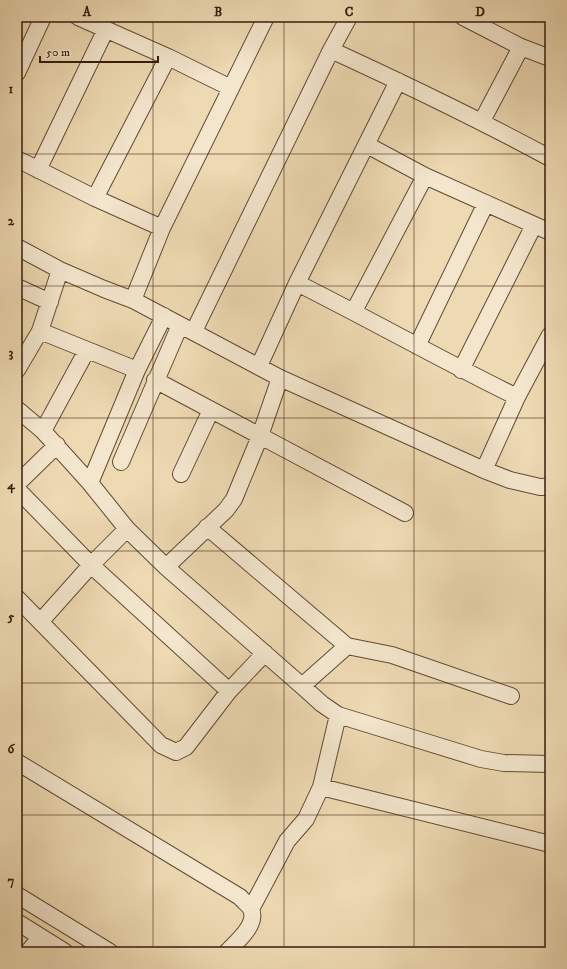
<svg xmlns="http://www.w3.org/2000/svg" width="567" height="969" viewBox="0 0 567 969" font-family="'IM FELL DW Pica',serif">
<rect width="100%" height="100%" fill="#edd9b2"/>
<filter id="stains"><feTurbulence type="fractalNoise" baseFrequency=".005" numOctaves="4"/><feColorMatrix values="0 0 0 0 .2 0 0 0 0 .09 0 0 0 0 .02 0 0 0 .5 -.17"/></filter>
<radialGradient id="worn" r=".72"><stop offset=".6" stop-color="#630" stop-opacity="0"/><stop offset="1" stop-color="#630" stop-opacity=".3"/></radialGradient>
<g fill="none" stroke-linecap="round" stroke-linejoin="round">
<defs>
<path id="street" d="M78 17 168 57 231 88
M463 17 521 47 550 58
M331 50C405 84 478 119 550 158
M17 73 43 17
M482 121 521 47
M367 145 425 176 550 232
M17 159 95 198 162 228
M38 170 106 29
M95 198 168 57
M17 247 60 270 104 289 133 300 280 378 484 470 510 480 540 487H544L550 485
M297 283C371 320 443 361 517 397
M17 287 50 302
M133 300 162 228 266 17
M354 311 425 176
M40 331 137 370
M194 331 331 50 349 17
M417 346 486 203
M259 366 297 283 398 81
M17 370 40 331 60 270
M461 370 534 225
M155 380 405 513
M17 409 43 431 90 483 127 529 166 567 302 686 322 704 338 715 481 759 504 763 550 764
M43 431 87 350
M121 462 180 325
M484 470 517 397 550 335
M181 474 211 410
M90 483 137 370 164 316
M17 484 57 445
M17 489 91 565 229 691
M207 527 347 646 392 655 511 696
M166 567 226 510 234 499 260 436 280 378
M17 598 161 745 176 752 186 747 229 691 265 653
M41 621 91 565 127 529
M302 686 347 646
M17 762 240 897C243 901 249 905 251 909 258 925 236 942 227 952
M321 787 550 844
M17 895 110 952
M251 909 287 841 306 819 321 787 338 715
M17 922 65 952
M28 952 41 937"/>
</defs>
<!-- street casing -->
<use href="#street" stroke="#644a34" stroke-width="18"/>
<!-- street -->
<use href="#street" stroke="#f3e6cd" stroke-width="16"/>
</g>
<!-- grid -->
<path fill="none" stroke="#371b0a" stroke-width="1" stroke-opacity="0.55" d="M153 17V952M284 17V952M414 17V952M17 154H550M17 286H550M17 418H550M17 551H550M17 683H550M17 815H550"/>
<!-- margin -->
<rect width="567" height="969" fill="none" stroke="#edd9b2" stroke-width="44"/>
<!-- scale -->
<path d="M40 56v6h118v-6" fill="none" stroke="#371b0a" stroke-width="2"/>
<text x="46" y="56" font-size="12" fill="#371b0a" stroke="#f3e6cd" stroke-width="3" paint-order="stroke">50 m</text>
<rect x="22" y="22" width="523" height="925" fill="none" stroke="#371b0a" stroke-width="1.5"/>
<g font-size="13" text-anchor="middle" font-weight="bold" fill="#371b0a">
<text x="87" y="16">A</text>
<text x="218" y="16">B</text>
<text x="349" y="16">C</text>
<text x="480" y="16">D</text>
<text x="11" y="93">1</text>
<text x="11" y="225">2</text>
<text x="11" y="357">3</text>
<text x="11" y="489">4</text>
<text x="11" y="621">5</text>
<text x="11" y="753">6</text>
<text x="11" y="885">7</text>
</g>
<rect width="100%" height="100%" filter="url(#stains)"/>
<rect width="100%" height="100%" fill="url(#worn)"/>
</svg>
